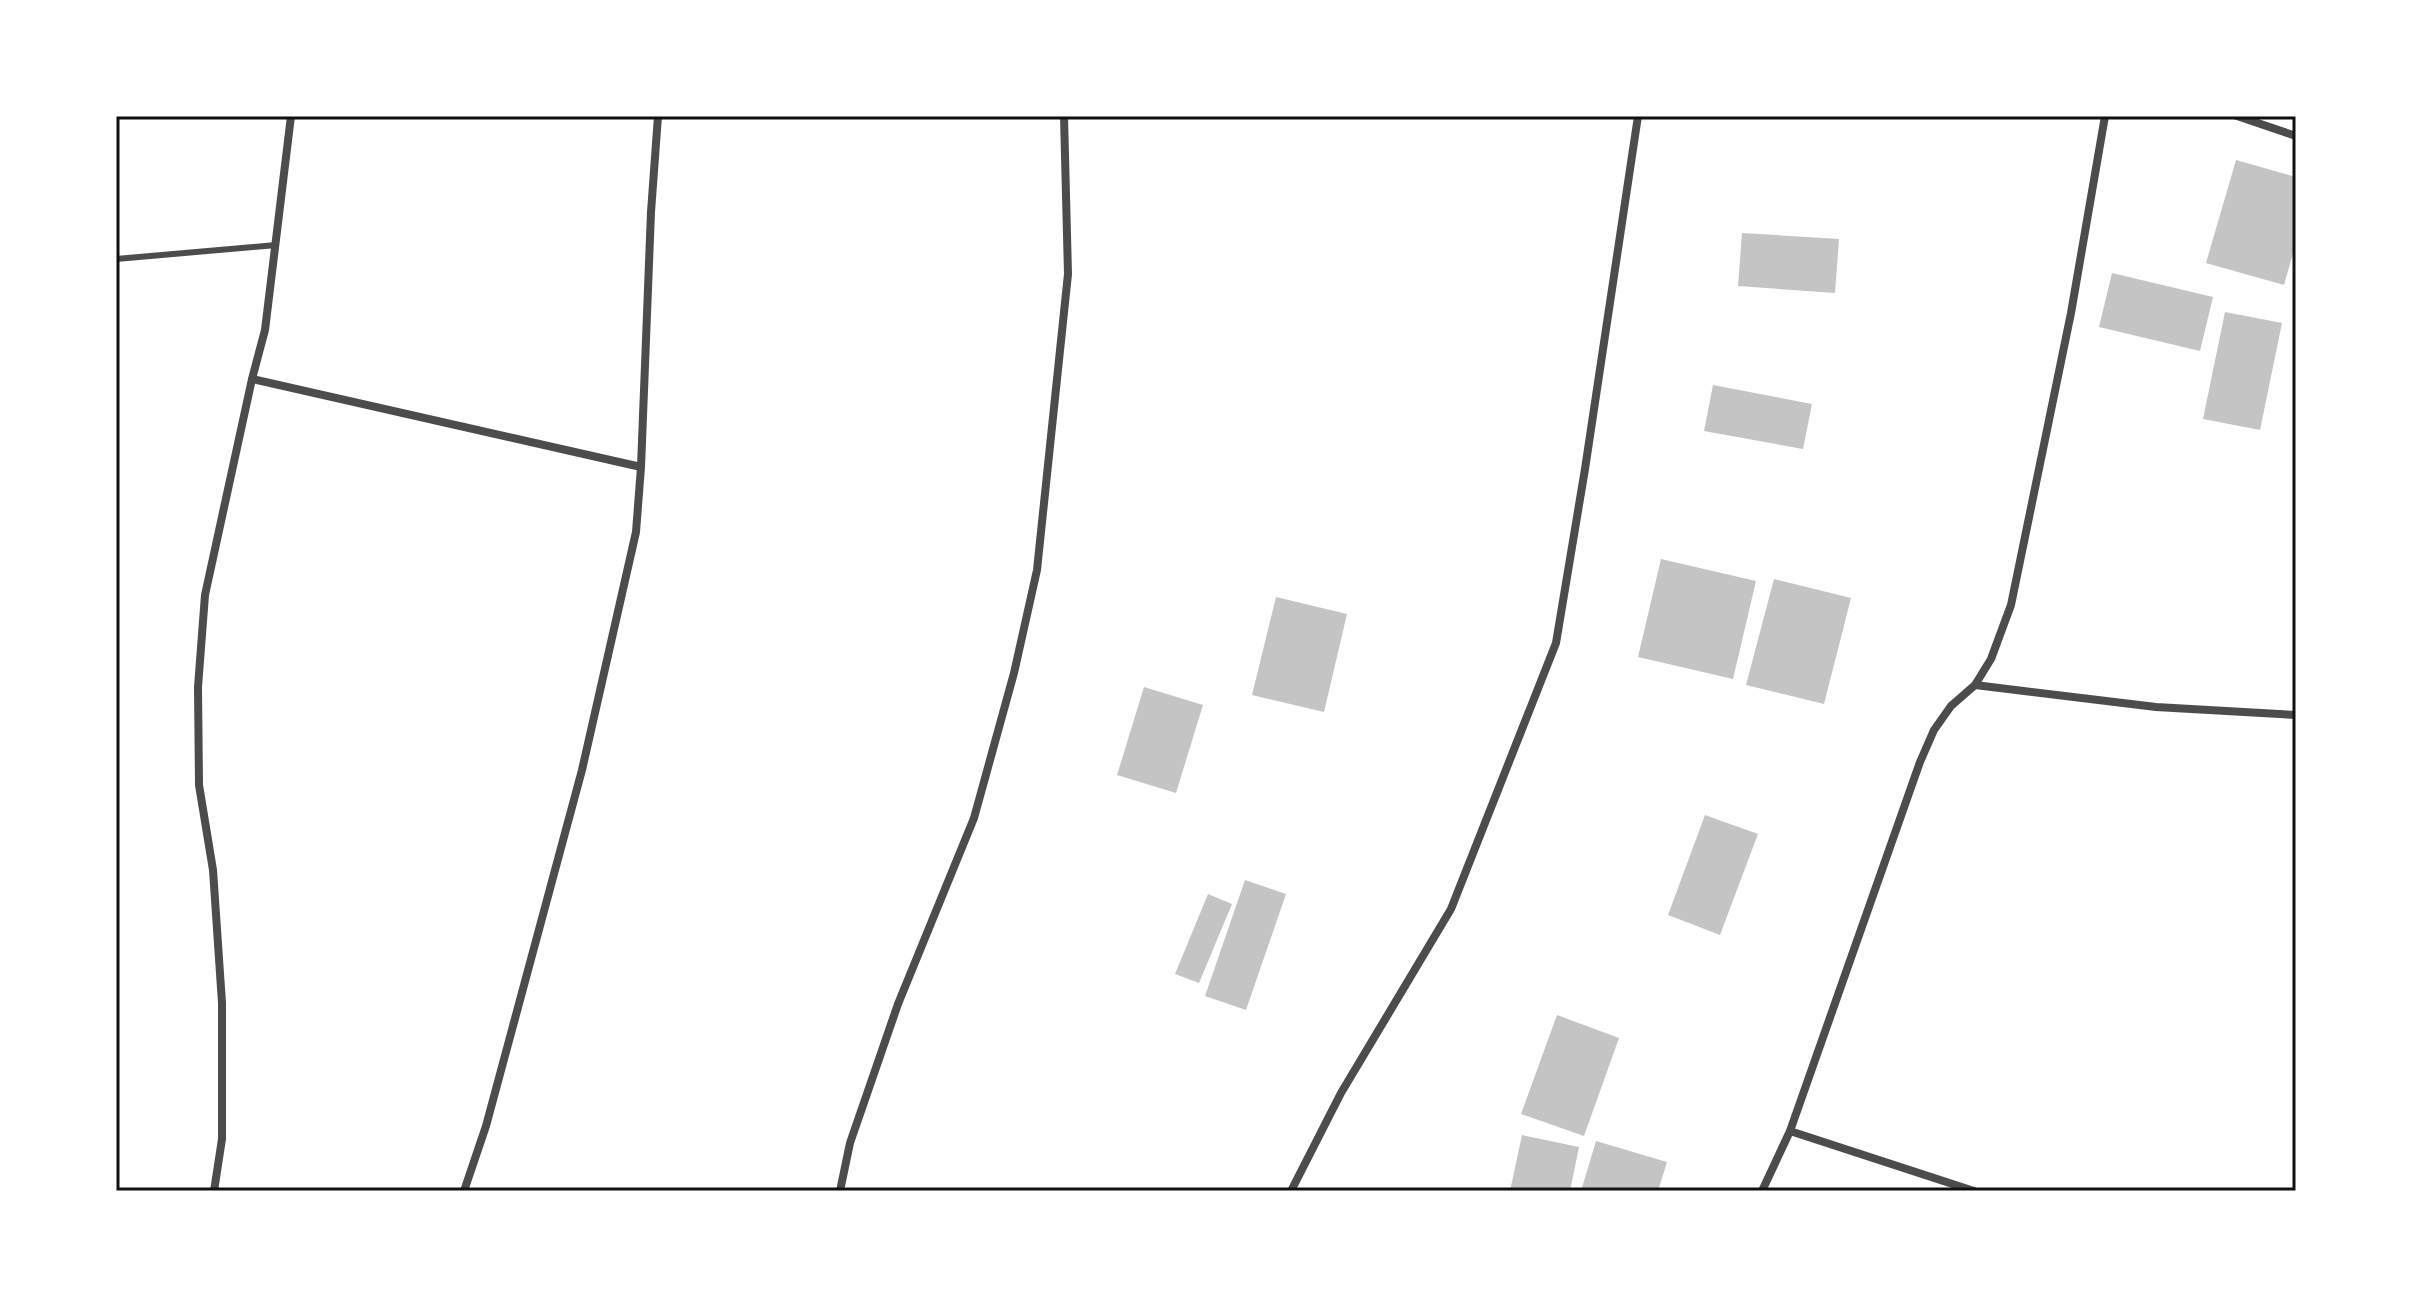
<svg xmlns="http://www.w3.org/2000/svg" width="2412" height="1307" viewBox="0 0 2412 1307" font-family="Barlow,sans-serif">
<rect width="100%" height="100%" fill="#fff"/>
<!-- building -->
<path fill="#c4c4c4" d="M2236 160 2296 177V243L2284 285 2206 263Z
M1742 233 1839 239 1835 293 1738 286Z
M2112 273 2213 297 2200 351 2099 327Z
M2225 312 2282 323 2260 430 2203 419Z
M1713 385 1812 404 1803 449 1704 431Z
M1661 559 1756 581 1733 679 1638 657Z
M1774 579 1851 598 1824 704 1746 685Z
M1276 597 1347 614 1324 712 1252 695Z
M1144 687 1203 705 1176 793 1117 775Z
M1705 815 1758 834 1720 935 1668 915Z
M1245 880 1286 894 1246 1010 1205 996Z
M1208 894 1232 904 1199 983 1175 974Z
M1557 1015 1619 1038 1584 1136 1521 1114Z
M1522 1135 1579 1147 1570 1191H1510Z
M1596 1141 1667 1162 1658 1191H1581Z"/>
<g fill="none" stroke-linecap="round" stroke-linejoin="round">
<!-- service -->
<path stroke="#4c4c4c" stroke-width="6" d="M116 259 276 245"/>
<!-- minor -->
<path stroke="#4c4c4c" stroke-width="8" d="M2237 116 2296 136
M252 379 641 467
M1975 685 2156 707 2296 715
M1790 1131 1974 1191
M214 1191 222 1139V1003L213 870 199 785 198 687 205 595 252 379 265 330 291 116
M464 1191 486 1126 582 770 636 532 641 467 651 212 658 116
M840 1191 850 1143 898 1004 974 818 1014 673 1037 570 1068 274 1064 116
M1291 1191 1341 1093 1451 909 1556 643 1585 469 1638 116
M1762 1191 1790 1131 1920 762 1934 730 1951 706 1975 685 1991 659 2011 605 2071 313 2105 116"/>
</g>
<!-- border -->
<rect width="2412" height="1307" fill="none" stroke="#ffffff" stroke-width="236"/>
<rect x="118" y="118" width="2176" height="1071" fill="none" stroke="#111" stroke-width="3"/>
</svg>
